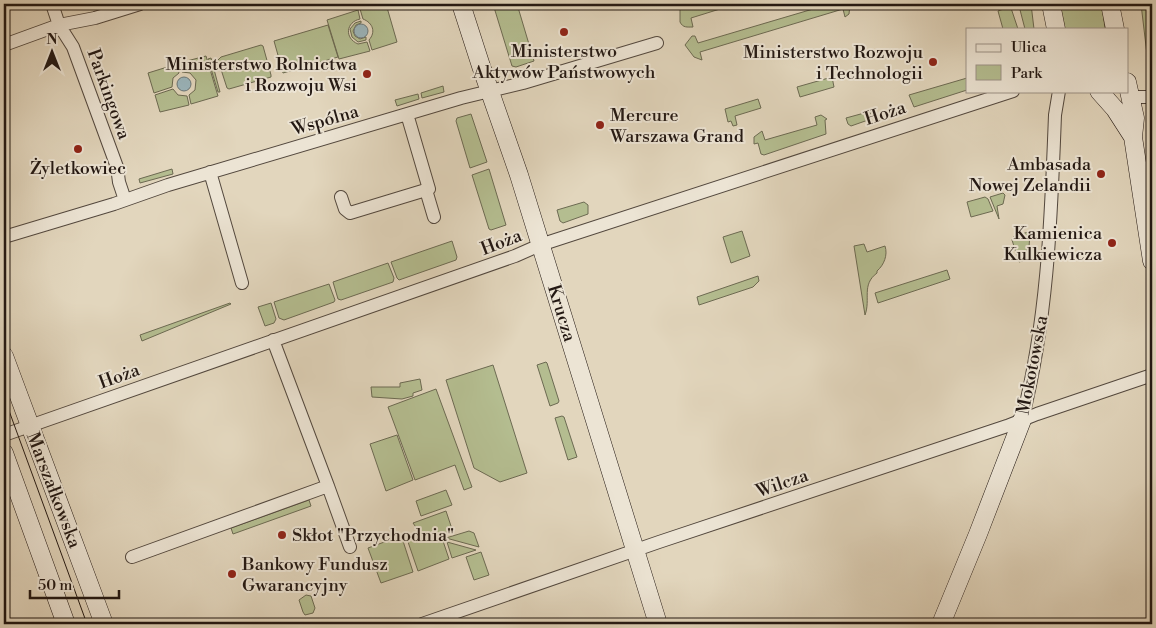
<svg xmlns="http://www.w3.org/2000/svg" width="1156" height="628" viewBox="0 0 1156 628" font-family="'Libre Bodoni',serif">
<rect width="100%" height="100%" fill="#e2d6bd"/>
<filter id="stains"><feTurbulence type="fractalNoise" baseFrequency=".004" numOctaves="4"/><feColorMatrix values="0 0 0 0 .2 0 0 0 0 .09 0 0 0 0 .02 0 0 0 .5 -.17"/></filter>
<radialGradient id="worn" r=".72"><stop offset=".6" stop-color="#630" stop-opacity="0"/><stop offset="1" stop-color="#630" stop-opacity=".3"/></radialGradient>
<!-- green -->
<path fill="#b4bd90" stroke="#6c6a52" d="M382 4H386L397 42 372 50 369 40C376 32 373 23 363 19L360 9Z
M493 4H517L534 61 516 67 512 66Z
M682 4H686L688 9 706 4H736L691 18 693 27C687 27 683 28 680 22V6Z
M830 4H850L849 14 845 17 843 9 700 52 702 60 694 57 685 45 692 36H695L698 43Z
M1020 4H1031L1034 29H1025L1019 6Z
M1060 4H1102L1105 29H1063Z
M1141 4H1152V79L1150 80Z
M1009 7 1011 8 1018 29H1003L998 11Z
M358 10 360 19C346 22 344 38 358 44L367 42 370 51 339 59 327 20Z
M361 21V23L356 25 353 31 355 36 360 39 366 37V40L358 42 352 37 350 29 355 23Z
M328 25 338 57 283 73 274 41Z
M261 45 263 46 271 75V77L229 89 227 88 218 60 221 57Z
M206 56 218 96 191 104 189 95 195 90 196 80 190 73 182 72 179 63Z
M211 58 220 92H218L208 59Z
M177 64 179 73 173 78 172 87 154 93 148 73Z
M832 77 834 87 800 97 797 87Z
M967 78V90L914 107 909 95Z
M443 86 444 92 422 98 421 93Z
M173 89 178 95 187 96 189 105 160 112 155 95Z
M418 94 419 99 397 106 395 100Z
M758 99 761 108 735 116 737 125 733 126 731 121 728 122 725 109Z
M868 112H870L871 119 851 126 848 124 846 118Z
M471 114 487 162 470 168 456 121 457 118Z
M821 115 827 119 825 120 826 134 764 155 761 154 758 143 754 144V137L762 131 765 140 817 125 815 117Z
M172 169 173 174 140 183 139 179Z
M489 169 506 225 491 230 489 229 472 175Z
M1003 193 1005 195 1003 204 997 206 999 219 990 197Z
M985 197 988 199 993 211 971 217 967 202Z
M584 202 588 205V214L563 223 560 221 557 210Z
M742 231 750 256 731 263 723 237Z
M1028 232 1030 234 1029 247 1027 249 1026 260 1019 262 1012 240 1013 237Z
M452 241 457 257 456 260 399 280 397 278 391 262Z
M864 244 867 252 885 246C888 255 884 265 877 271V273C861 285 871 299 865 315L854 246Z
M388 263 394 278 393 282 341 300 338 299 333 282Z
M947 270 950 279 878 303 875 293Z
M758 276 759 281 753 287 699 305 697 297Z
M329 284 335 300 334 302 284 320 279 318 274 302Z
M230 303 231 304 142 341 140 335Z
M271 303 276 319 274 323 265 326 258 307Z
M546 362 547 363 559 401 558 403 550 406 537 365Z
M493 365 527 473 500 482 474 468 446 380Z
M420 379 422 390 413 393V396L402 399 372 397 371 387H400V383Z
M436 389 472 487 464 490 455 465 415 480 388 407Z
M562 416 564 417 577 457 568 460 555 418Z
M397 435 413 480 386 491 370 444Z
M446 490 452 505 421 516 416 501Z
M309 500 311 506 233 534 231 528Z
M446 511 453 532 433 536H422L413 523Z
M469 531 474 533 479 547 446 538Z
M398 537 403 541 413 572 381 583 368 548Z
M408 537 443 541 449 559 418 571 407 539Z
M447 542 476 550 452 558Z
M481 552 489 575 474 580 466 557Z
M306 595 311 596 315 608 313 613 305 615 303 612 299 600Z"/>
<!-- water -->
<path fill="#9bb6bd" stroke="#6b7779" d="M354 31a7 7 0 1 1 14 0a7 7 0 1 1-14 0Z
M177 84a7 7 0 1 1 14 0a7 7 0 1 1-14 0Z"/>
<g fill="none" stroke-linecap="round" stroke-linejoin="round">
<defs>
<path id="street" d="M52 4 59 25 73 47 117 167 119 182 125 200
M4 45 59 25 95 18 140 4
M1131 97H1152
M210 172 242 283
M426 190 434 217
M341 197 345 209 350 213 429 189 407 114
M4 237 114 204 168 185 461 98 523 83 657 43
M1022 420C1048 318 1051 219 1055 115L1059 91
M4 435 515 256 540 245 1013 91
M328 486 350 547
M132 557 328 486 273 340
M422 624 659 542 1007 426 1037 414 1152 375"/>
<path id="secondary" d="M461 4 481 66 519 175 658 624
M1051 4 1056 29
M1110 4 1115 29
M1127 82 1135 118 1133 137 1152 261
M1099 91 1115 109 1133 137
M4 356 104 624
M4 453 66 624
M941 624 978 534 1022 420"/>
</defs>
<!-- street casing -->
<use href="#street" stroke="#53483e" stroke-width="14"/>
<!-- secondary casing -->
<use href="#secondary" stroke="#231813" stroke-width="19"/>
<!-- street -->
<use href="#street" stroke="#ece4d4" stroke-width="12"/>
<!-- secondary -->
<use href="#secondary" stroke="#ece4d4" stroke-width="18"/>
<!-- tram -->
<path stroke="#231813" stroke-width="1" d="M4 397 87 624"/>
</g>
<!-- markers -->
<g fill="#8f2418" stroke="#ece4d4" stroke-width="2">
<circle cx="564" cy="32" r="5"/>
<circle cx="933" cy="62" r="5"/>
<circle cx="367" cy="74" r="5"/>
<circle cx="600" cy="125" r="5"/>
<circle cx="78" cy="149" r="5"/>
<circle cx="1101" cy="174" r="5"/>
<circle cx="1112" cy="243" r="5"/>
<circle cx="282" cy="535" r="5"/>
<circle cx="232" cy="574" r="5"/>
</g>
<g text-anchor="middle" stroke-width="4" stroke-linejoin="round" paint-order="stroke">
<!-- poi labels -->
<g font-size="18" fill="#231813" stroke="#ece4d4" text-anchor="end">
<text x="564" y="57" text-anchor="middle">Ministerstwo<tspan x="564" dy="21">Aktywów Państwowych</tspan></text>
<text x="923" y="58">Ministerstwo Rozwoju<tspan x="923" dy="21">i Technologii</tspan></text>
<text x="357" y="70">Ministerstwo Rolnictwa<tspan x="357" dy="21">i Rozwoju Wsi</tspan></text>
<text x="610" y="121" text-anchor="start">Mercure<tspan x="610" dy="21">Warszawa Grand</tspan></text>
<text x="1091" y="170">Ambasada<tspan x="1091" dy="21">Nowej Zelandii</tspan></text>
<text x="78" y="174" text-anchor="middle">Żyletkowiec</text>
<text x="1102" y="239">Kamienica<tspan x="1102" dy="21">Kulkiewicza</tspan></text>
<text x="292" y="541" text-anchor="start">Skłot "Przychodnia"</text>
<text x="242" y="570" text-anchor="start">Bankowy Fundusz<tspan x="242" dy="21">Gwarancyjny</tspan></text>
</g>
<!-- street labels -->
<g font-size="18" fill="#231813" stroke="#ece4d4">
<text transform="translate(109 94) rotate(70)" y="6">Parkingowa</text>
<text transform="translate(885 113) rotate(-18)" y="6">Hoża</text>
<text transform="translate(325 120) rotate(-16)" y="6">Wspólna</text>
<text transform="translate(501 242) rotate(-21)" y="6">Hoża</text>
<text transform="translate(562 313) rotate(73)" y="6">Krucza</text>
<text transform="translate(1032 365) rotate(-79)" y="6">Mokotowska</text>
<text transform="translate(119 376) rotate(-20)" y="6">Hoża</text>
<text transform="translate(782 483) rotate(-19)" y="6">Wilcza</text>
<text transform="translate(54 490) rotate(69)" y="6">Marszałkowska</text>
</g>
</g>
<!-- margin -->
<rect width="1156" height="628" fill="none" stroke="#e2d6bd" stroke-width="20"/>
<rect x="5" y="5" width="1146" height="618" fill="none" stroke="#231813" stroke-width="2.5"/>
<rect x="10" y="10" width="1136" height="608" fill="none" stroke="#231813"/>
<!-- legend -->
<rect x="966" y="28" width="162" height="65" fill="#ece4d4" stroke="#9c9287"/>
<rect x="976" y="44" width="25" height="8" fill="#ece4d4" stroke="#9c9287"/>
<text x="1011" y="52" font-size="15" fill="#231813">Ulica</text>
<rect x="976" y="65" width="25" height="15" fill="#b4bd90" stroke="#9c9287"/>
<text x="1011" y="78" font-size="15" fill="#231813">Park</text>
<!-- north arrow -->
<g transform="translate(52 52)" stroke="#ece4d4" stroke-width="4" paint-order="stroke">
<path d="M0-4L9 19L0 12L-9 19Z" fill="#231813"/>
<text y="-8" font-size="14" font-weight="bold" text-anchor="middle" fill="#231813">N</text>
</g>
<!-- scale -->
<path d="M30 590v8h89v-8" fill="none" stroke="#231813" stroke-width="2.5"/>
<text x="38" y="590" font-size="15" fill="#231813" stroke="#ece4d4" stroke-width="4" paint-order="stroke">50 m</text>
<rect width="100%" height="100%" filter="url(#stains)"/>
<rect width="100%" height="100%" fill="url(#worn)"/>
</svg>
